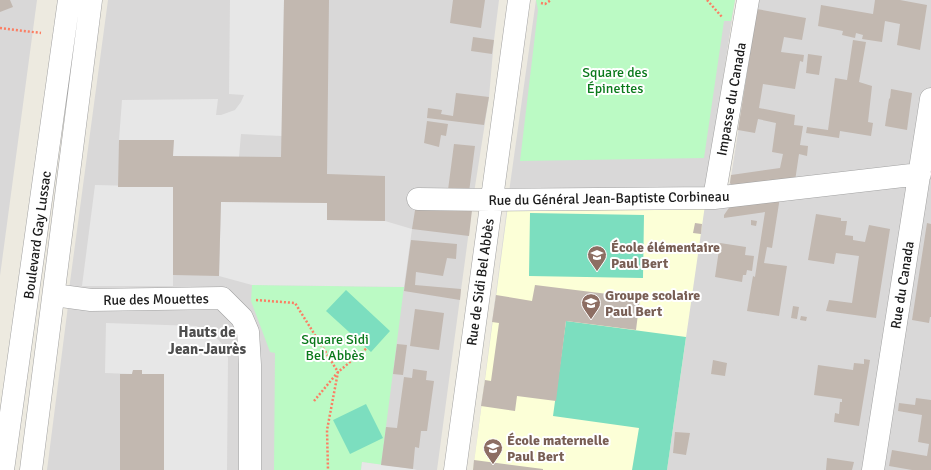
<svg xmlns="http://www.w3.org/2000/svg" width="931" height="470" viewBox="0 0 931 470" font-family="Signika,sans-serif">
<rect width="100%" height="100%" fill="#edeae0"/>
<!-- residential -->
<path fill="#d9d8d8" d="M0 0H37L0 276Z
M108 0H499L494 40 489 97 474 193 437 470H47L68 306V297Z
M536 0H735L706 190V205L730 183 759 0H931V470H473L509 192Z"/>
<!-- education -->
<path fill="#fcffd7" d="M705 205 667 470H473L508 206Z"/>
<!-- park -->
<path fill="#bbfac4" d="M536 0H735L731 21H724L704 158 520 161 538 10Z
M252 285 404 287 381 465 362 462 361 470H274L275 353 270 352 251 301Z"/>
<!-- pitch -->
<path fill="#7cdebf" d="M530 213 644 215 643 278 529 276Z
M346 290 390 331 371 352 326 311Z
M566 321 686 337 667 470H632L639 428 553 416Z
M366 404 383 438 350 454 333 420Z"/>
<!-- parking -->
<path fill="#e7e7e7" d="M230 0H284L282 136 241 134 239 157 173 156V140H119L122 100 218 99 216 115H221L235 110 241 102 244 95 229 94Z
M95 185 173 187V286H82Z
M221 202 327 203V220L385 221 412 229 404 287 252 285 219 276Z
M106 323 196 326 212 333 222 344 228 358 227 470H164V374H142V370H133L132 374 105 373Z
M362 462 413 469 417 470H361Z"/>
<!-- building -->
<path fill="#c2b8b0" d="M0 0H10L13 7 0 12Z
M284 0H329L327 174 385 176V221L327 220V203L221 202 219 276 173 275V187H118L119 140H174L173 156 281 157Z
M453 0H485L481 28 450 23Z
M875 0H900L927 5 920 50 897 45 900 24 885 21 882 42 862 39 863 35 856 33 855 38 842 35 843 31 818 26 821 5 873 14Z
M757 9 806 18 802 40 784 37 781 52 804 55 803 62 800 61 795 89 763 84 759 108 795 115 794 125 803 126 800 145 808 146 807 156 799 154 795 181 733 187 730 183 731 175 780 168 783 154 772 152 776 123 758 119 755 133 738 130Z
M473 37 494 40 492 54 471 51Z
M853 40 866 42 859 82 872 86 868 122 873 123 871 136 840 131 839 138 806 133 807 127 828 130 835 78 847 80Z
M808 54 822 56 819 75 806 73Z
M891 89 912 93 907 130 885 126 889 99 890 98Z
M456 93 489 97 484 125 427 118 428 108 442 110 441 114 453 116Z
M427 121 448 124 446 136 441 135 439 147 424 143Z
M454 144 475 146 469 192 448 190Z
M780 197 772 248 767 247 764 263 787 266 779 316 747 311 753 276 755 277 765 212 724 218V215L733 202Z
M416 204 472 210 469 236 412 229Z
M816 214 841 218V221H847L845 235 853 236V240L865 242 869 225 890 229 876 318 826 311 829 300 852 303 859 256 836 253 834 264 808 260Z
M751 220 757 221 756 226 751 225Z
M695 223 702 224 701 234 693 233Z
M927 223 931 224V317H930L929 323 912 320Z
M411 240 457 244 456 259 447 258 443 276 416 272 415 285 461 289 460 300 404 291Z
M720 243 746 247 745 255 754 256 752 271 747 270 746 275H743L742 282 715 277Z
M535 285 640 298 636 330 566 321 556 401 517 396 515 411 481 406 485 380 491 381 499 323 492 322 496 295 532 301Z
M793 306 799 307 797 319 791 318Z
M415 309 444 313 439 350 410 346Z
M801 316 807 317 806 321 800 320Z
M397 344 407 345 403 375 393 374Z
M864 359 870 360 859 426 834 422 835 413 839 414 840 402H842V399L814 395 818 365 853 370 854 363 864 364Z
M713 360 727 363 725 376 711 374Z
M413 369 427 371 426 380 434 381 427 431H421L419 448 415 447 413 469 381 465 386 427 397 428 404 377 412 378Z
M133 370H142V374H164V470H120V374H132Z
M916 398 931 400V470H912L889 466 892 450 927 456 929 444 918 442 922 415 898 411 899 403 915 405Z
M675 432 690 433 686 455 673 453Z
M827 458 854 462 852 470H826Z
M474 460 543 469V470H473Z"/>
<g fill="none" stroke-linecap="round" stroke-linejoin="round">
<defs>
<path id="minor" d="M714 198 748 0
M418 199 491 200 714 198 920 174
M54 295 91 300 222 298 242 318 248 332 250 365V470
M3 470 69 0
M31 470 91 0
M455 470 519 0
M873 470 931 99"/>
</defs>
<!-- minor casing -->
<use href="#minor" stroke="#a2a2a2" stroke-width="23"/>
<!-- path -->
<path stroke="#fb7e63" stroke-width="2.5" stroke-dasharray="2 2" stroke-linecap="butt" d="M707 0 722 17
M541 3 545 4 551 0
M0 28 41 33
M256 300 295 303 338 372 327 430 328 470
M314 401 338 372 367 348"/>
<!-- minor -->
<use href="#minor" stroke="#fff" stroke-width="22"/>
</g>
<!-- icons -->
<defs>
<symbol id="school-pin" viewBox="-11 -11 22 30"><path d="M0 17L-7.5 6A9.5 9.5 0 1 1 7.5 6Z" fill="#8d6e63" stroke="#fff"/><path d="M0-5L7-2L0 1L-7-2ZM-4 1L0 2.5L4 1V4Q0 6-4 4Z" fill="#fff"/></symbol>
</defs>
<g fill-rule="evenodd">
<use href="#school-pin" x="586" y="244" width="22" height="30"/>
<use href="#school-pin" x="580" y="292" width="22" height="30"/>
<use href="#school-pin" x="482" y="437" width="22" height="30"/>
</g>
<g text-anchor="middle" stroke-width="4" stroke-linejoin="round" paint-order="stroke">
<!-- park labels -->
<g font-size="14" fill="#0a791b" stroke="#fff">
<text x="615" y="77">Square des<tspan x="615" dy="16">Épinettes</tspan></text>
<text x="335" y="344">Square Sidi<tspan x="335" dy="16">Bel Abbès</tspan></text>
</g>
<!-- street labels -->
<g font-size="14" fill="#1b1b1b" stroke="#fff">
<text transform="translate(731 99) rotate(-80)" y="5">Impasse du Canada</text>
<text transform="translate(609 198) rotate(-1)" y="5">Rue du Général Jean-Baptiste Corbineau</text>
<text transform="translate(37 235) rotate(-82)" y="5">Boulevard Gay Lussac</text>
<text transform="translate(480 282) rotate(-82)" y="5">Rue de Sidi Bel Abbès</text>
<text transform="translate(902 285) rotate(-81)" y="5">Rue du Canada</text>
<text transform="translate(156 299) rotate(-1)" y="5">Rue des Mouettes</text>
</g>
<!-- education labels -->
<g font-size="14" font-weight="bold" fill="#785e54" stroke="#fff" text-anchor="start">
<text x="611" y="252">École élémentaire<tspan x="611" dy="16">Paul Bert</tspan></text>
<text x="605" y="300">Groupe scolaire<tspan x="605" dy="16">Paul Bert</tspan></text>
<text x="507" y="445">École maternelle<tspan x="507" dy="16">Paul Bert</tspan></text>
</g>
<!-- neighbourhood labels -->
<g font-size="15" font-weight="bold" fill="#4e4e4e" stroke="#fff">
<text x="207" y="337">Hauts de<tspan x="207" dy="17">Jean-Jaurès</tspan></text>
</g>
</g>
</svg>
